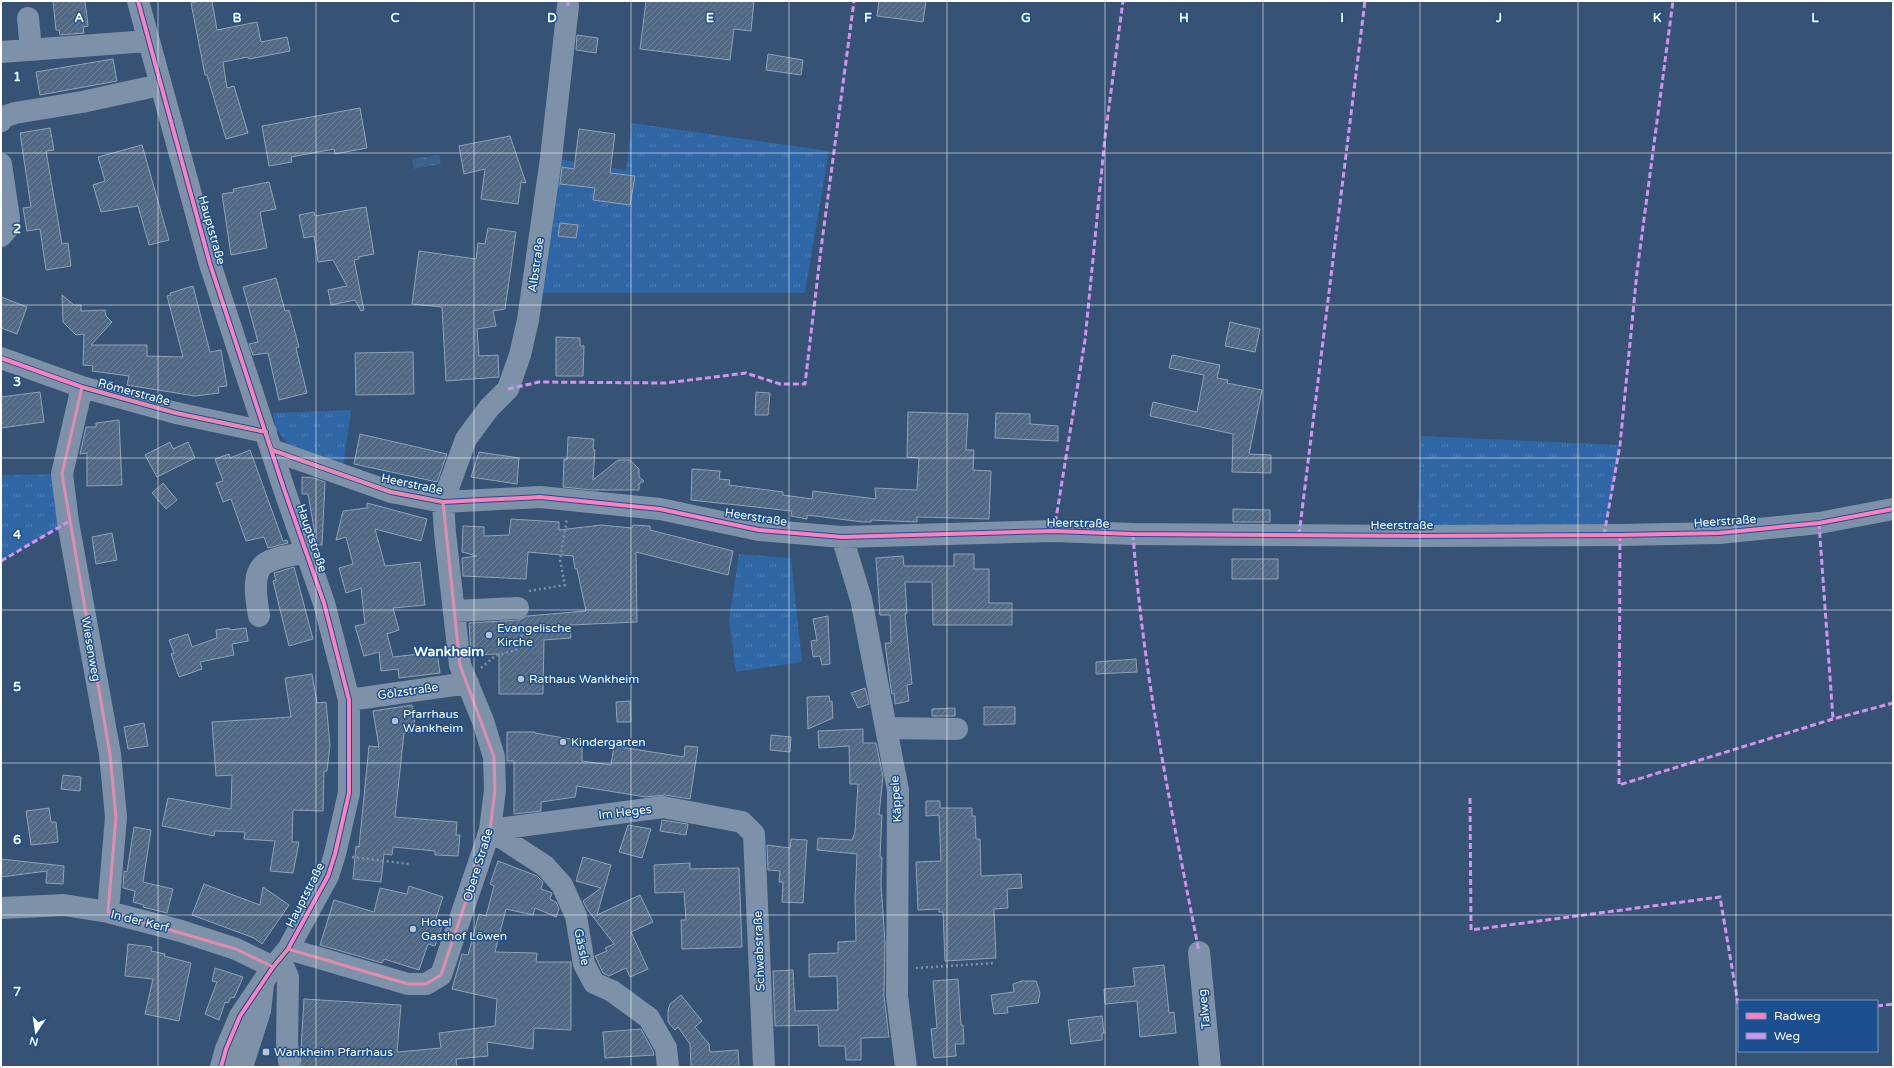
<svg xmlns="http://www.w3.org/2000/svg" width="1894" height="1068" viewBox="0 0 1894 1068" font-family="'Varela Round',sans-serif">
<defs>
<pattern id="grass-tufts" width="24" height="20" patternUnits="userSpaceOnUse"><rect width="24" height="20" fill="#2f66a5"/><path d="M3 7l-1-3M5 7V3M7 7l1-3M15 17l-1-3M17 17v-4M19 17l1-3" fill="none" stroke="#4e7db2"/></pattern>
<pattern id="water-ripples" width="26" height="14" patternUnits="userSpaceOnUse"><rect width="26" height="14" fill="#3b618d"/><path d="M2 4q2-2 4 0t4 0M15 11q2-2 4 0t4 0" fill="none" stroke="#58799e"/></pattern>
<pattern id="building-hatch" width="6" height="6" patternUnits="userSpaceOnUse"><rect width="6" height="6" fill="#526984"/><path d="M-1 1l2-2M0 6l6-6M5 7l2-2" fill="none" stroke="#6c8096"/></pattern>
</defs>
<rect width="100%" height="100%" fill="#365274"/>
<!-- grass -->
<path fill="url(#grass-tufts)" d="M632 123 829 151 805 293H532L551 158 626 170Z
M351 410 343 468 288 445 276 428 273 413Z
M1421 436 1620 445 1604 535 1417 536Z
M62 474 68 522 1 561V475Z
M739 554 791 558 802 662 736 672 729 620Z"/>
<!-- water -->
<path fill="url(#water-ripples)" d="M439 155 441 164 414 169 412 159Z"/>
<!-- building -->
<path fill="url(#building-hatch)" stroke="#92a2b6" d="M53 1H85L88 26 83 27 84 33 60 35 59 30H56Z
M199 1H212L217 30 257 22 261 42 287 37 290 51 249 59 248 57 223 62 227 88 234 86 248 133 226 139 207 75H205L191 3Z
M646 1H754L751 31 734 29 730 60 640 49Z
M879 1H926L923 22 877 16Z
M577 35 598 38 596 53 576 50Z
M768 54 803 60 801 75 766 70Z
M113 59 117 81 40 95 36 72Z
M360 108 367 148 335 154 334 149 291 157 292 162 269 166 262 126Z
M50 128 54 150 46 151 62 244 68 243 71 266 46 270 40 229 27 231 23 208 31 207 20 133Z
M579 129 615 134 610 173 635 176 630 205 593 200 595 188 560 184 562 167 574 169Z
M510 136 526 183 521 182 518 204 481 199 485 169 464 174 459 146Z
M142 145 169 240 149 245 138 206 101 212 93 185 105 181 98 157Z
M269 182 276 209 260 212 267 248 231 255 222 194 234 192 233 189Z
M366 207 374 254 358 257 359 259 354 260 364 310 361 311 355 300 331 305 328 290 347 286 333 260 318 262 314 236 304 238 299 215 314 212 315 216Z
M560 223 578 225 576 238 558 236Z
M488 228 516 232 505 309 493 311 496 326 477 329 479 356 498 355 499 377 446 381 442 307 412 304 419 251 476 259 478 243 485 244Z
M276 278 285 311 289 310 299 347 296 348 307 393 279 400 268 353 253 355 249 344 258 342 243 287Z
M193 286 210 352 221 350 227 386 218 387 219 393 195 396 127 385 129 376 92 371 93 366 83 365 84 334 76 335 63 322 62 295 74 305H81V311L105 310 106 316 112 322 91 345H147V356L183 357 167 296 171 295 170 293Z
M1 297 27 307 17 334 1 328Z
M1230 322 1260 329 1255 352 1225 346Z
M556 337 580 338V346H584L583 376H556Z
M413 352 414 394 356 395 355 353Z
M1172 355 1220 365 1217 378 1228 380 1227 383 1262 390 1249 454 1271 455V473L1232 472 1233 434 1150 416 1153 402 1197 412 1204 375 1169 368Z
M40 392 44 422 1 428V397Z
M756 392 770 393 768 415H755Z
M908 412 968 414 966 450H974L973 470 991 471 989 519 917 517V522L871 520V522H863L807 515V519L791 516 792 511 691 500 692 469 720 471 719 479 730 480 729 485 783 492V495L812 499 813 491 876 499 875 488 917 490 919 458 907 457Z
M996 413 1030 414V424L1058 426V441L995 438Z
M119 420 122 485 87 486V453L80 454 86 427H96V423Z
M360 434 447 454 437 482 354 464Z
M568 437 594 439 593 449 595 450 593 480 618 460H630L639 469V477L644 481 639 484V490H593L563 487 564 459 567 460Z
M170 442 173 449 188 442 195 458 157 477 145 455Z
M250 450 283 541 287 540 288 543 268 548 264 537 246 541 231 499 223 502 216 483 223 481 215 459 229 454 230 458Z
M479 452 519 458 517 484 471 477Z
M302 477 314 478 325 482 322 545H317L308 494H302Z
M163 483 177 500 166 509 152 493Z
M367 503 427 519 421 541 375 529 385 566 420 562 425 605 393 608 399 630 387 634 393 657 437 652 440 673 399 678 398 669 381 671 379 652 364 656 355 626 365 624 361 588 346 593 339 568 353 564 346 537 336 540 343 511 367 508Z
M1233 509 1270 510V522H1233Z
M511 519 559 522V530L601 525 632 528 633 525 650 526V530L733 551 728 575 636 552 637 622 570 625 571 638 544 640 543 694H499V654L471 655 469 623 519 620 527 616 586 611 577 569H575L573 556 528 552 526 579 463 576 462 558 477 556 462 552 463 526 484 527V536L509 535Z
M112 533 117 560 96 564 92 537Z
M954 554H974V569H989V603H1012V625H933L932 582H905L907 613 905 614 912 684 907 685 909 701 895 704 894 693 892 694 891 689 885 643H891L890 615H880L876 558 903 556 904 566H954Z
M1232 559H1278V579H1232Z
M294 567 313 639 289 646 273 581 276 580 274 573Z
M828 616 830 664 822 665 820 656 813 657 811 641 817 640 813 619Z
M229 628 230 630 246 628 248 641 232 644 234 655 200 662 202 669 179 677 171 654 174 653 169 640 188 634 192 647 217 638 216 630Z
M1136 659 1137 672 1096 674V662Z
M312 674 317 703 326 702 330 745 327 771H324L323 811 293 810 292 842H299L293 873 270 871 275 841 244 839 245 832 215 831 214 836 162 826 168 798 231 809 232 775 216 776 212 722 291 717 285 678Z
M865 688 869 704 858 708 851 693Z
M829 696 830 702 832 701 833 718 808 729 807 697Z
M630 701 631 722H617L616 702Z
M412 705 416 731 404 733 395 817 457 822 456 835H460L458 856 435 855V851L393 847 392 855 384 854 381 882 353 879 356 846 359 847 369 746 379 747 373 711Z
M984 707H1015V724L984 725Z
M955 708V716H932V709Z
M144 723 148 746 128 749 124 727Z
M863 729V743H876L883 776 879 815H882L880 857H882L881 884 885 942 884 996 889 1037 861 1038V1060H846L845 1046H819L818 1025 775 1026 773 971 793 970 795 1011 838 1010 837 976 809 977V954L838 953V942L856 941 855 899 857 854 817 850 818 838 852 840 855 832 858 784H850L849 746 819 748 818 731Z
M507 732H535V733L582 741V761L611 765 614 746 684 757 685 746 698 747 690 799 665 795 646 797 577 786 575 797 541 802V811L514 814V761H507Z
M771 735 791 737 790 752 770 750Z
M63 775 81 777 80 791 61 789Z
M926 801H940V808H972V816H975L976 839H980L981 876 1021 874 1022 888 1007 889 1008 908 994 909 996 958 945 961 943 912H939V909L918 910 916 862 941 861 939 815 926 816Z
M49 808 51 822H56L58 842 31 845 26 811Z
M662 820 688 824 686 835 660 831Z
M628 825 651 829 642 858 619 852Z
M134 827 151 830 143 882 173 889 167 913 143 907 144 905 133 902 135 891 123 888 124 871 127 872Z
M791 839 807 840 803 903 782 902 783 882H779L780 871 768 870 767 845 790 848Z
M583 857 611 865 597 915 640 895 653 922 631 932 648 969 630 977 626 968 609 976 603 973 595 956 607 951 605 948 614 944 587 909 583 901 601 888 576 881Z
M1 859 64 866 63 884 46 883 47 871 1 877Z
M498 861 537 876 543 882 541 889 552 893 550 899 556 902 559 909 556 917 535 908 533 915 506 909 495 952 537 953 536 962H571V1030L534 1028 533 1049 487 1042 488 1056 456 1059 457 1067H300L304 999 401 1005 397 1052 441 1048 439 1033 495 1026 497 999 452 989 462 954 468 955 479 914 486 916 494 886 490 884Z
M690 863V869L739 868 742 947 682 949 681 920H686L684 892 655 893 654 865Z
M204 884 260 905 263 887 289 905 262 944 254 938 192 915Z
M409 886 443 897 434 924 442 926 435 946 428 944 419 970 384 959 382 963 320 945 334 900 374 912 380 888 407 894Z
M128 944 152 947 151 951 165 954 164 956 191 963 179 1021 145 1014 153 979 125 976Z
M1164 965 1169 1013 1174 1012 1176 1033 1140 1037 1137 1001 1105 1004 1104 989 1135 986 1133 968Z
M215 968 243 977 234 998 231 997 228 1003 225 1002 219 1020 205 1014 217 982 212 981Z
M958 979 961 1025H963L964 1044H955L956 1056 934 1058 931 1029 937 1028 933 981Z
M1022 981H1036L1040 993 1038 1003 1007 1007 1008 1013 994 1014 991 995 1014 992 1013 984Z
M681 995 702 1021 695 1027 709 1044 710 1052 738 1050 739 1067H691L690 1044 678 1027 675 1030 668 1022V1010L670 1004Z
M1102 1016 1104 1033H1102V1040L1071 1044 1068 1020Z
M641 1029 653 1051 654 1055 605 1058 603 1032Z"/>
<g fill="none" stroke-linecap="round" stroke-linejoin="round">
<!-- path -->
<path stroke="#7d92a8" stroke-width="2.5" stroke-dasharray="2 3" stroke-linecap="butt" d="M529 591 565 585 560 560 567 518
M481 668 495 656 516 650 522 640 520 627
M352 857 409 864
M916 968 995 963"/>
<!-- minor -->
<path stroke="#7d92a8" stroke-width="22" d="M138 1 210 264 284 489 324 603 349 700V793L335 854 328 876 288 949 273 967 240 1016 226 1049 221 1067
M28 18 31 50
M1 52 148 41
M1 121 3 117 15 113 82 102 160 85
M1 164 9 218 8 228 1 236
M1 358 82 387 176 413 266 432
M82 387 62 474 68 522 110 754 116 817 108 912
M272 450 391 492 443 502 540 497 660 509 759 530 842 537 1054 531 1133 534 1417 536 1620 535 1719 533 1819 523 1893 509
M842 537 861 599 898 790 897 996 906 1067
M454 611 518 608
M259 616C257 602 250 572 266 563 275 557 295 555 306 552
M349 700 468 683
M886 728 957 729
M490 830 663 807 742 822 754 834 764 1067
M490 830 545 866 562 885 576 916 584 964 594 983 612 991 649 1018 666 1048 668 1067
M1 908 64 905 108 912 181 931 236 949 273 967
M288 949 408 984H426L441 975 490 830 495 790 494 757 483 721 460 665 445 533 443 502 466 439 489 408 508 389 520 355 528 320 551 158 568 6
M1199 952 1210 1067
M280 959 288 977 287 1043 289 1061
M242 1067 260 1011 263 985"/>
<!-- quiet -->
<path stroke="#d193ec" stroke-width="3" stroke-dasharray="6 3" stroke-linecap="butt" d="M568 6V1
M508 389 539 382 666 383 746 373 780 384H805L821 249 854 1
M1819 523 1833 719
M1054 531 1085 340 1105 137 1123 1
M1133 534C1143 675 1172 813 1199 952
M1299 535 1365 1
M1604 535 1620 445 1637 272 1673 1
M1620 535 1619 785 1833 719 1893 703
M1 561 68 522
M1470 798 1471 930 1720 897 1739 1009
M1877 1006 1893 1004"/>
<defs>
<path id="cycleway" d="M138 1 210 264 284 489 324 603 349 700V793L335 854 328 876 288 949 273 967 240 1016 226 1049 221 1067
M1 358 82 387 176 413 266 432
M272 450 391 492 443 502 540 497 660 509 759 530 842 537 1054 531 1133 534 1417 536 1620 535 1719 533 1819 523 1893 509"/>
</defs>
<!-- cycleway casing -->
<use href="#cycleway" stroke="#1b4f8f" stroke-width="6"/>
<!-- cycleway -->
<use href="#cycleway" stroke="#ff80c0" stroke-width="4"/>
</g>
<!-- marked area -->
<path fill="none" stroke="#e08cad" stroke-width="3" stroke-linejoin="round" d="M82 387 176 413 266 432 272 450 391 492 443 502 460 665 494 757 495 790 490 830 441 975 426 984H408L288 949 273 967 236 949 108 912 116 817 110 754 62 474Z"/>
<!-- grid -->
<path fill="none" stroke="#fff" stroke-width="1" stroke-opacity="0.55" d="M158 1V1067M316 1V1067M474 1V1067M631 1V1067M789 1V1067M947 1V1067M1105 1V1067M1263 1V1067M1420 1V1067M1578 1V1067M1736 1V1067M1 153H1893M1 305H1893M1 458H1893M1 610H1893M1 763H1893M1 915H1893"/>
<!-- markers -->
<g fill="#b9c2ce" stroke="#1b4f8f" stroke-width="1.5">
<circle cx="489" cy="635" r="4"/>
<circle cx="521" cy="679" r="4"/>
<circle cx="395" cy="721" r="4"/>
<circle cx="563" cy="742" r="4"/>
<circle cx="413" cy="929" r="4"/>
<rect x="262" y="1048" width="8" height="8" rx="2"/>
</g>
<g text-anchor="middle" stroke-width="3" stroke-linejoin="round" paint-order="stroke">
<!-- street labels -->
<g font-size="12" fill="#fff" stroke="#1b4f8f">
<text transform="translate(212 230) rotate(74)" y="4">Hauptstraße</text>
<text transform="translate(536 265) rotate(-82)" y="4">Albstraße</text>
<text transform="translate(134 392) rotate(15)" y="4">Römerstraße</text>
<text transform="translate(412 484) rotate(12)" y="4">Heerstraße</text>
<text transform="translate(756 517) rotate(9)" y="4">Heerstraße</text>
<text transform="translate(1725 521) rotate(-4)" y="4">Heerstraße</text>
<text transform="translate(1078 523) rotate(1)" y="4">Heerstraße</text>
<text x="1402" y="529">Heerstraße</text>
<text transform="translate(312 538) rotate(71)" y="4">Hauptstraße</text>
<text transform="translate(91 649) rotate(80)" y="4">Wiesenweg</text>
<text transform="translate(408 691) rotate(-8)" y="4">Gölzstraße</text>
<text transform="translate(896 799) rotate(-94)" y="4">Käppele</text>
<text transform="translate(625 812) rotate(-7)" y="4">Im Heges</text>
<text transform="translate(478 865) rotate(-73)" y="4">Obere Straße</text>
<text transform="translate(305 895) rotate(-63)" y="4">Hauptstraße</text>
<text transform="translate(140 921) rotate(14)" y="4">In der Kerf</text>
<text transform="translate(582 947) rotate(78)" y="4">Gässle</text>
<text transform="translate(759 951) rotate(-92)" y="4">Schwabstraße</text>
<text transform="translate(1204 1009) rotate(-96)" y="4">Talweg</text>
</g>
<!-- poi labels -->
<g font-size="12" fill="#fff" stroke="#1b4f8f" text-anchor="start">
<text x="497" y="632">Evangelische<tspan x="497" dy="14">Kirche</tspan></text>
<text x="529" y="683">Rathaus Wankheim</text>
<text x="403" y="718">Pfarrhaus<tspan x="403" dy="14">Wankheim</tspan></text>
<text x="571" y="746">Kindergarten</text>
<text x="421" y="926">Hotel<tspan x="421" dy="14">Gasthof Löwen</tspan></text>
<text x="274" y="1056">Wankheim Pfarrhaus</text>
</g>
<!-- quarter labels -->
<g font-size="14" font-weight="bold" fill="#fff" stroke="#1b4f8f">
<text x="449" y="656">Wankheim</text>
</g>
</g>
<g font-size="13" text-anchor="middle" font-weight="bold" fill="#fff" stroke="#1b4f8f" stroke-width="3" stroke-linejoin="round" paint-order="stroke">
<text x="79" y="22">A</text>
<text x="237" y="22">B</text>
<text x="395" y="22">C</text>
<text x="552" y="22">D</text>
<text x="710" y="22">E</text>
<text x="868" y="22">F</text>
<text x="1026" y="22">G</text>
<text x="1184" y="22">H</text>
<text x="1342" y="22">I</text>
<text x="1499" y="22">J</text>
<text x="1657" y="22">K</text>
<text x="1815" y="22">L</text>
<text x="17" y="81">1</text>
<text x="17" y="233">2</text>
<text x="17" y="386">3</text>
<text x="17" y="539">4</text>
<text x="17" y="691">5</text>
<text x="17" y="844">6</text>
<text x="17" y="996">7</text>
</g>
<!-- border -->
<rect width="1894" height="1068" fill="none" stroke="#ffffff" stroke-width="4"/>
<!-- legend -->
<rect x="1738" y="1000" width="140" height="52" fill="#1b4f8f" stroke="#7695bc"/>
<rect x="1746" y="1013" width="20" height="6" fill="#ff80c0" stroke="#7695bc"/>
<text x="1774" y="1020" font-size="12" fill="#ffffff">Radweg</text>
<rect x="1746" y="1033" width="20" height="6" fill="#d193ec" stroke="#7695bc"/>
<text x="1774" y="1040" font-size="12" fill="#ffffff">Weg</text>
<!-- north arrow -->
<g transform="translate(36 1032) rotate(193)" stroke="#1b4f8f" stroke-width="3" paint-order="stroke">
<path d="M0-3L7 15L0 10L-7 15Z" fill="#ffffff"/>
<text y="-6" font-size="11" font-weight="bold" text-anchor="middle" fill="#ffffff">N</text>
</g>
</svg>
